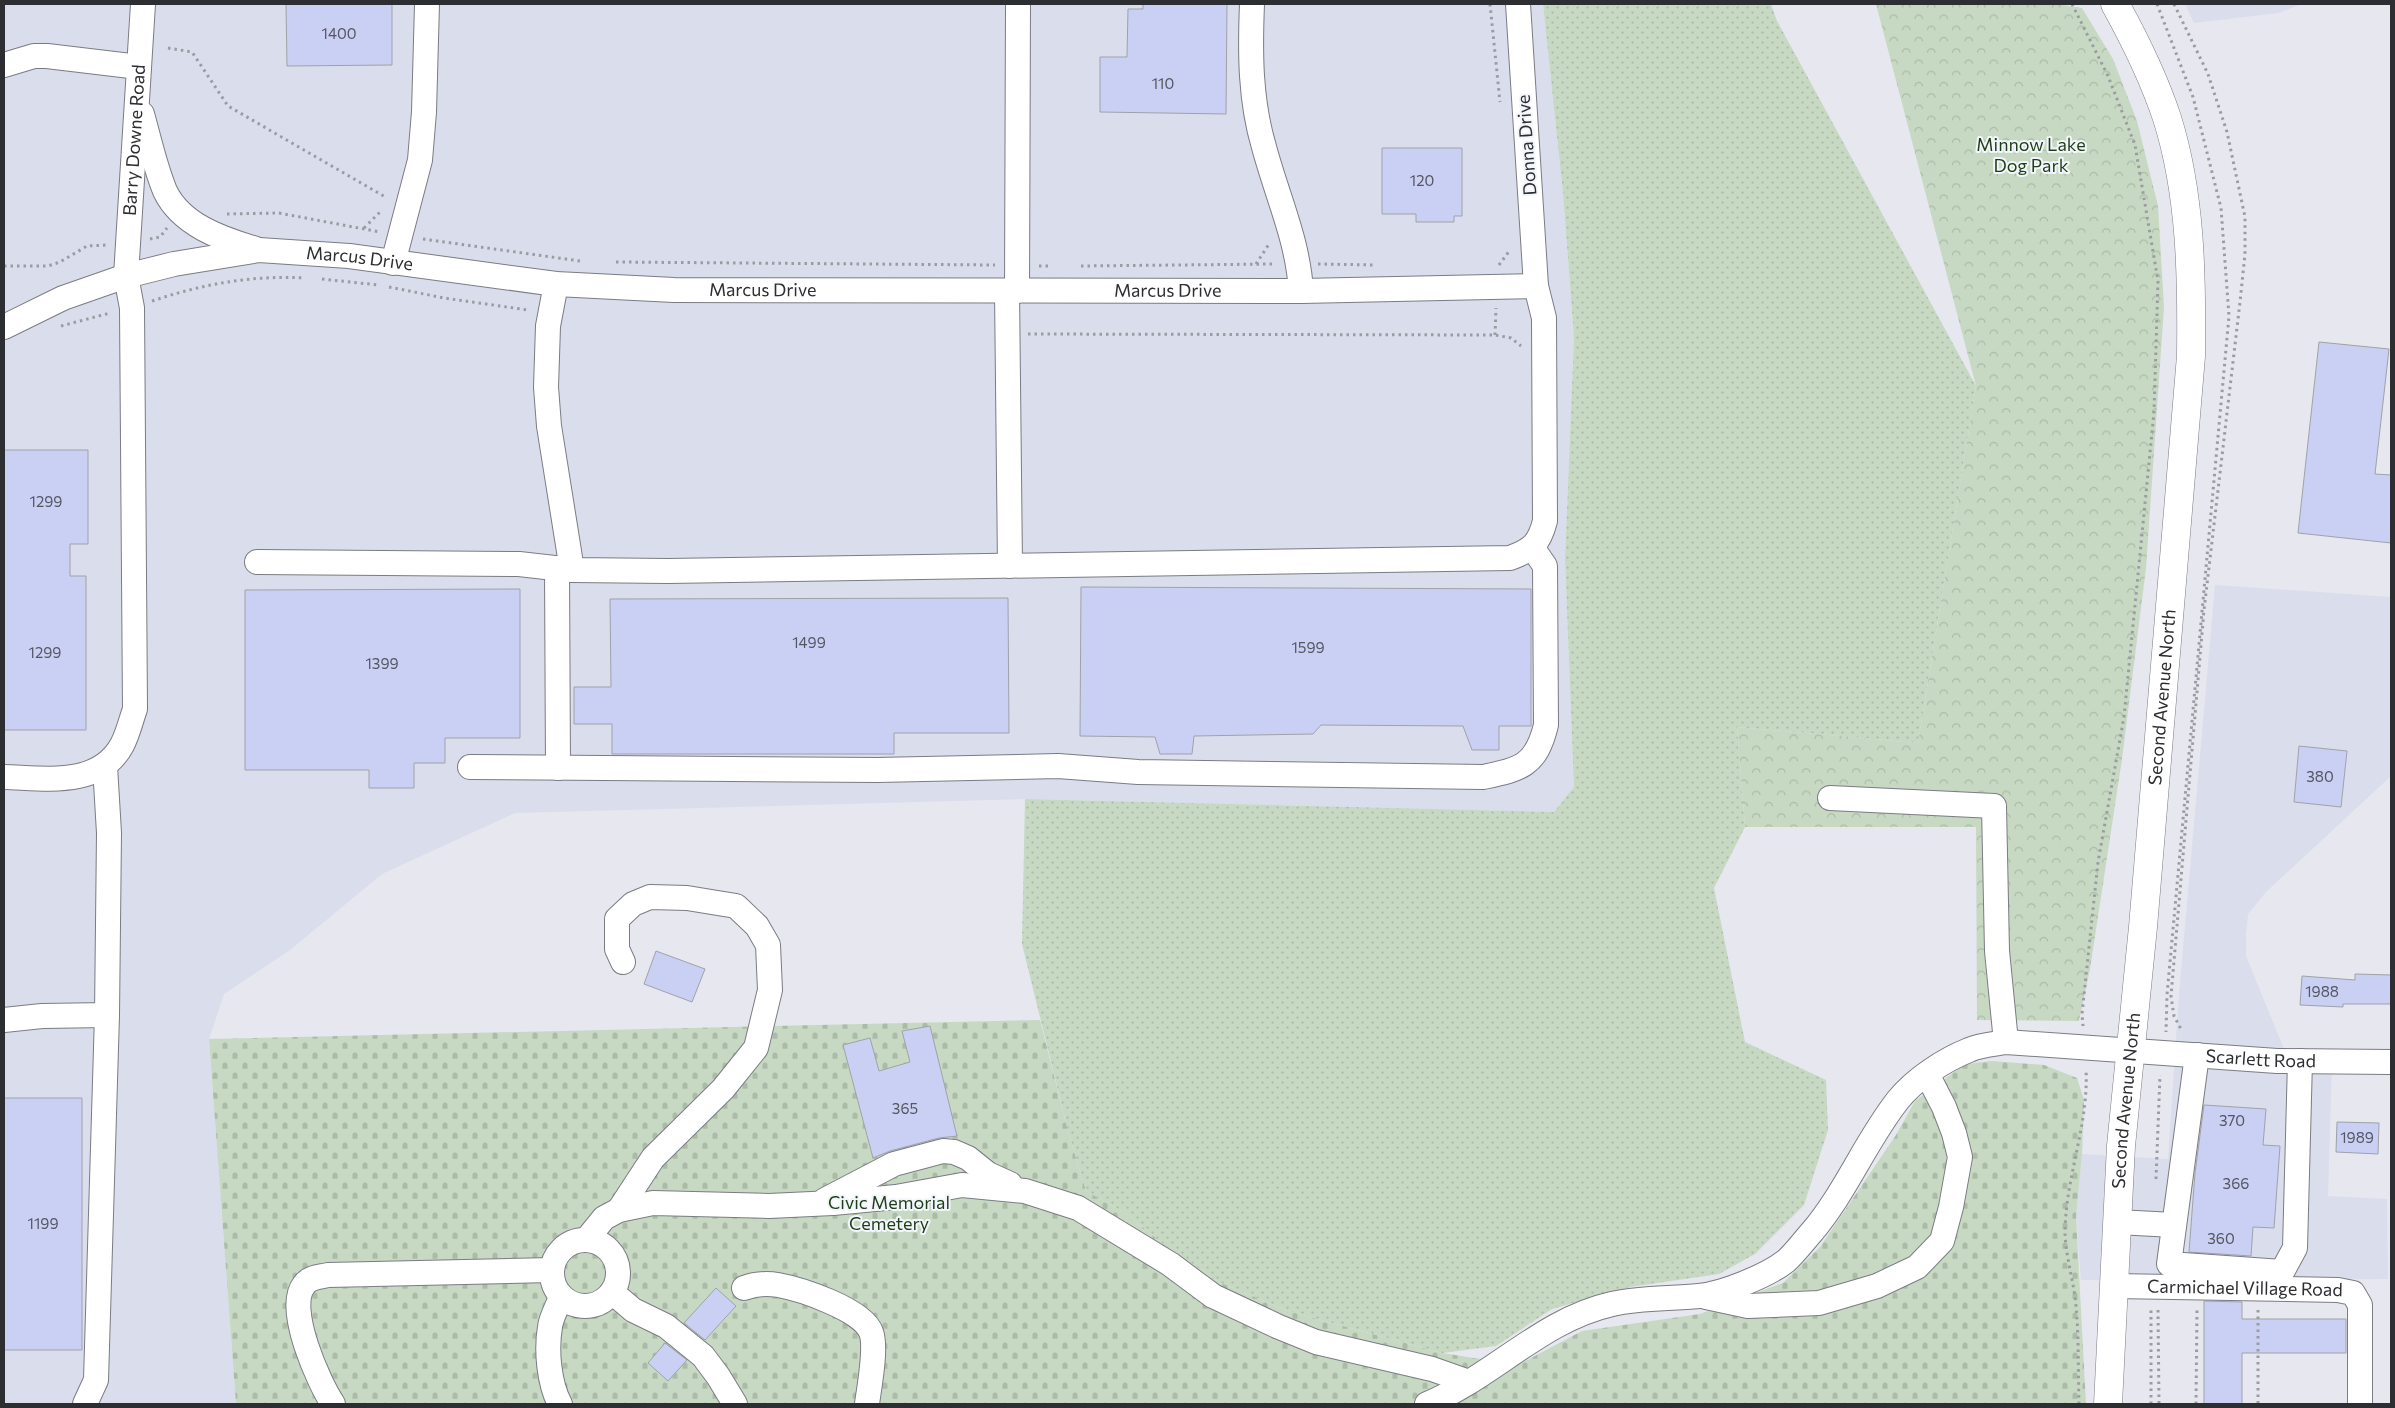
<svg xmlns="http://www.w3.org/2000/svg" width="2395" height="1408" viewBox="0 0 2395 1408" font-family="Commissioner,sans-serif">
<defs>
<pattern id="grass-dots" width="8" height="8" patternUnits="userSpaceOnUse" patternTransform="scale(1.25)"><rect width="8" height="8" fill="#c7d9c2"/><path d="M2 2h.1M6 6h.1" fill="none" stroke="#abbba7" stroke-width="1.8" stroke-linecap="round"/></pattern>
<pattern id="cemetery-stones" width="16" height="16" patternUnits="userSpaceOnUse" patternTransform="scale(1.25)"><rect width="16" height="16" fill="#c7d9c2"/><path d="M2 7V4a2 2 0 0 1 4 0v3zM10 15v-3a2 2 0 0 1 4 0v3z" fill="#abbba7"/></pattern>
<pattern id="park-crowns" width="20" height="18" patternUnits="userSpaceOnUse" patternTransform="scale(1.25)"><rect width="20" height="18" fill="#c7d9c2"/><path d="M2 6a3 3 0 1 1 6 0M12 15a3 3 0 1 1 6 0" fill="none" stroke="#abbba7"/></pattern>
</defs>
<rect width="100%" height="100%" fill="#e6e7ef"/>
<!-- built -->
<path fill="#daddec" d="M4 4H1543L1563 193 1574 337 1565 560 1574 787 1554 812 1025 799 515 813 382 874 290 950 224 994 209 1039 236 1404H4Z
M2185 4H2302L2278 13 2194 23Z
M2215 585 2391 597V776L2266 892 2248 914 2246 934V956L2288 1059 2332 1060 2328 1196 2387 1199 2388 1279 2081 1280 2076 1217 2082 1154 2168 1159 2179 995Z"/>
<!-- grass -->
<path fill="url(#grass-dots)" d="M1543 4H1771L1777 21 1976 386 1918 743 1737 727 1745 827 1714 888 1745 1042 1826 1080 1828 1130 1804 1205 1755 1254 1719 1274 1630 1287 1552 1309 1496 1346 1442 1353 1288 1311 1219 1282 1163 1244 1127 1214 1086 1191 1069 1135 1022 944 1025 799 1554 812 1574 787 1565 560 1574 337 1563 193Z"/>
<!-- cemetery -->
<path fill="url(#cemetery-stones)" d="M1040 1020 1069 1135 1086 1191 1127 1214 1163 1244 1219 1282 1288 1311 1442 1353 1518 1365 1582 1331 1700 1314 1783 1283 1820 1247 1896 1135 1915 1101 1965 1064 1992 1061 2044 1065 2077 1078 2084 1100 2082 1154 2076 1217 2086 1404H236L209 1039Z"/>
<!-- park -->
<path fill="url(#park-crowns)" d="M1876 4H2056L2082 8 2113 59 2137 121 2158 206 2164 307 2146 568 2122 759 2090 969 2079 1021 1977 1020 1976 827H1745L1737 727 1918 743 1976 386Z"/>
<!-- building -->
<path fill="#cad0f3" stroke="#a0a2a9" d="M286 4H392V65L287 66Z
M1143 4H1227L1226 114 1100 112V57H1127L1128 9H1143Z
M1382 148H1462V216H1454V222H1416V214H1382Z
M2319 342 2389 349 2375 474 2391 475V543L2298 533Z
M4 450H88V544H70V576H86V730H4Z
M1081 587 1531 589V726H1499V750H1472L1463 726 1321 725 1313 734 1194 736 1192 754H1160L1155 737 1080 736Z
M520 589V738H445V763H414V788H369V770H245V590Z
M1008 598 1009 733H894V754H612V724H574V687H611L610 599Z
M2299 746 2347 751 2341 807 2294 802Z
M656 951 705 969 692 1002 644 984Z
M2355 974 2391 975V1004H2343V1007L2300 1005 2302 976 2355 980Z
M930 1026 957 1136 939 1138 890 1151 873 1158 843 1045 870 1038 879 1071 910 1062 902 1031Z
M4 1098H82V1350H4Z
M2204 1105 2266 1109 2263 1145 2280 1146 2274 1228 2253 1227 2251 1256 2189 1252 2195 1173Z
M2337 1122 2379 1123 2378 1154 2336 1152Z
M716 1288 736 1306 705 1340 684 1323Z
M2204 1301 2242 1302V1319H2346V1353H2242V1404H2204Z
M665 1343 687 1360 668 1381 648 1363Z"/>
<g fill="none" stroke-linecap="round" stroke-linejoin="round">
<defs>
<g id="minor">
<path d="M1252 4C1250 52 1250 100 1264 147 1277 196 1298 240 1301 291"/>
<path d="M4 65 34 56H47L139 67"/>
<path d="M142 114C149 139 155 167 165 191 181 225 222 239 256 249"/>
<path d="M393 263 420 160 424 112 427 4"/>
<path d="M556 284 548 326 546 387 549 426 572 570"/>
<path d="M1007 291 1010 566"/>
<path d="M1017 291 1018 4"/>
<path id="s1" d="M4 327 63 298 126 276 174 264 259 250 349 256 556 284 674 290 1301 291 1536 286"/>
<path d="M257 562 519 564 572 570 668 571 1510 558C1532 550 1539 544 1545 521L1544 318 1536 286 1518 4"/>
<path d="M557 568 558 768"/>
<path d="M470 767 877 770 1058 766 1138 772 1483 777C1521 769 1536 766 1546 725L1545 566 1532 547"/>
<path id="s2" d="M4 777C44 778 99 788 122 745 128 734 131 720 135 709L132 308 126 276 143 4"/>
<path d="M1830 798 1994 806 1997 951 2006 1042"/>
<path d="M4 1020 42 1016 107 1015 109 833 105 766"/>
<path d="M2197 1055 2169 1264 2282 1272 2295 1248 2300 1061"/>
<path d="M825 1200 894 1164 943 1151 954 1152 968 1158 988 1174 1010 1184"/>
<path d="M619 1210 653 1158 723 1089 756 1048 770 990 768 945 757 926 736 906 687 898 650 897 633 904 617 919V949L623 962"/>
<path d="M2117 1222 2174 1225"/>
<path d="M587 1239 604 1218 619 1210 653 1203 769 1206 833 1203 896 1197 962 1185 1025 1191 1078 1208 1170 1264 1213 1296 1279 1327 1316 1342 1432 1369 1469 1382"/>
<circle cx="585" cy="1273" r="33"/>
<path id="s3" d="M2115 1286 2338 1290 2353 1293 2360 1305V1404"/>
<path d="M744 1288C755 1284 766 1283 778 1285 800 1289 862 1309 871 1332 877 1347 869 1388 867 1404"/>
<path d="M612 1292 633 1310 666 1326 703 1356 718 1376 735 1404"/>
<path d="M1706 1297 1748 1306 1819 1303 1877 1286 1917 1267 1942 1241 1951 1207 1960 1157 1954 1133 1944 1107 1927 1074"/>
<path d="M85 1404 96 1380 107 1015"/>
<path d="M333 1404C319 1383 285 1308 304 1285 309 1277 320 1277 328 1275L551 1270"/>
<path d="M560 1404C549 1384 546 1350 550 1327 551 1317 558 1306 561 1297"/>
<path id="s4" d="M1427 1404C1493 1377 1541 1320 1612 1304 1641 1297 1670 1299 1699 1296 1722 1294 1767 1276 1786 1261 1795 1253 1803 1242 1811 1233 1846 1192 1865 1142 1898 1100 1915 1079 1944 1060 1969 1050 1979 1045 1994 1044 2006 1042L2277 1061 2391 1062"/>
</g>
<g id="major">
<path id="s5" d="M2108 1404 2121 1146 2143 927 2191 356C2192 277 2191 194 2167 118 2154 79 2135 40 2115 4"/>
</g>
</defs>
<!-- minor casing -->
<use href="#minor" stroke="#7b7c83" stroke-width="26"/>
<!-- major casing -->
<use href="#major" stroke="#7b7c83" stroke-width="29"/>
<!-- path -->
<path stroke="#9b9ca2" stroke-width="3" stroke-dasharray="2.5 4" stroke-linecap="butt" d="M1490 4 1500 102
M2072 4 2108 76 2135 145 2158 281 2154 412 2124 717 2098 862 2082 1014 2083 1026
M2157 4 2193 97 2221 208 2229 316 2167 995 2166 1032
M2174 4 2208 74 2227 132 2245 217V254L2240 302 2204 610 2171 996 2174 1016 2182 1031
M168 48 192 52 228 106 387 198
M227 214 279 213 380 232
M364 228 382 210
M150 239 160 237 167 228
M423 239 580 261
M616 262 995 265
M1256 264 1269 244
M1318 264 1375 265
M1499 265 1510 250
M4 266H48L60 262 87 246 107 245
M1039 266H1052
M1081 266 1275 264
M322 279 378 285
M389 287 444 298 528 310
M152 301C203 284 252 275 305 278
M61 326 110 313
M1028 334 1495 335 1511 338 1521 346
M1495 335 1496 308
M2156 1179 2160 1075
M2158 1310 2159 1404
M2258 1310V1404
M2079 1404C2078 1372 2079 1338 2076 1306 2074 1282 2066 1258 2065 1234 2065 1178 2089 1125 2086 1069
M2151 1404V1307
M2196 1404 2197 1308"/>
<!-- minor -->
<use href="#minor" stroke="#fff" stroke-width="24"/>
<!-- major -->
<use href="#major" stroke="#fff" stroke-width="28"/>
</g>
<g text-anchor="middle" stroke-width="4" stroke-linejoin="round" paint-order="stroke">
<!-- number labels -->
<g font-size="15" fill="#545662">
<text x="339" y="39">1400</text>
<text x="1163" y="89">110</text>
<text x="1422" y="186">120</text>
<text x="46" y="507">1299</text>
<text x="809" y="648">1499</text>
<text x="1308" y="653">1599</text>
<text x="45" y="658">1299</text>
<text x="382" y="669">1399</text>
<text x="2320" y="782">380</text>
<text x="2322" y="997">1988</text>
<text x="905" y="1114">365</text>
<text x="2232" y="1126">370</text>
<text x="2357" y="1143">1989</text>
<text x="2236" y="1189">366</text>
<text x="43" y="1229">1199</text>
<text x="2221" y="1244">360</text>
</g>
<!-- street labels -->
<g font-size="18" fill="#2d2e31" stroke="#f3f5fc">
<text dy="6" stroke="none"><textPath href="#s2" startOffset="738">Barry Downe Road</textPath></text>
<text transform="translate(1527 145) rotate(-94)" y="6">Donna Drive</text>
<text dy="6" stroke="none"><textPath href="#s1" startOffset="369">Marcus Drive</textPath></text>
<text dy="6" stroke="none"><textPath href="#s1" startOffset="1179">Marcus Drive</textPath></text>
<text dy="6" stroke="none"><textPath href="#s1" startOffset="774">Marcus Drive</textPath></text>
<text dy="6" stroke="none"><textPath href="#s5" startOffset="709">Second Avenue North</textPath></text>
<text dy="6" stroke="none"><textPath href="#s4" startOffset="971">Scarlett Road</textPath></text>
<text dy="6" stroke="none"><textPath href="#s5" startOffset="304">Second Avenue North</textPath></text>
<text dy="6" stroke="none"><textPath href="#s3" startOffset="130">Carmichael Village Road</textPath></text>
</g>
<!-- park labels -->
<g font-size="18" fill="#1d3e13" stroke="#f3f5fc">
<text x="2031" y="151">Minnow Lake<tspan x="2031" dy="21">Dog Park</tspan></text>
<text x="889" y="1209">Civic Memorial<tspan x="889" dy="21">Cemetery</tspan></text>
</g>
</g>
<!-- border -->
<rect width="2395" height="1408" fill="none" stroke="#2d2e31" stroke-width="10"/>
</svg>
